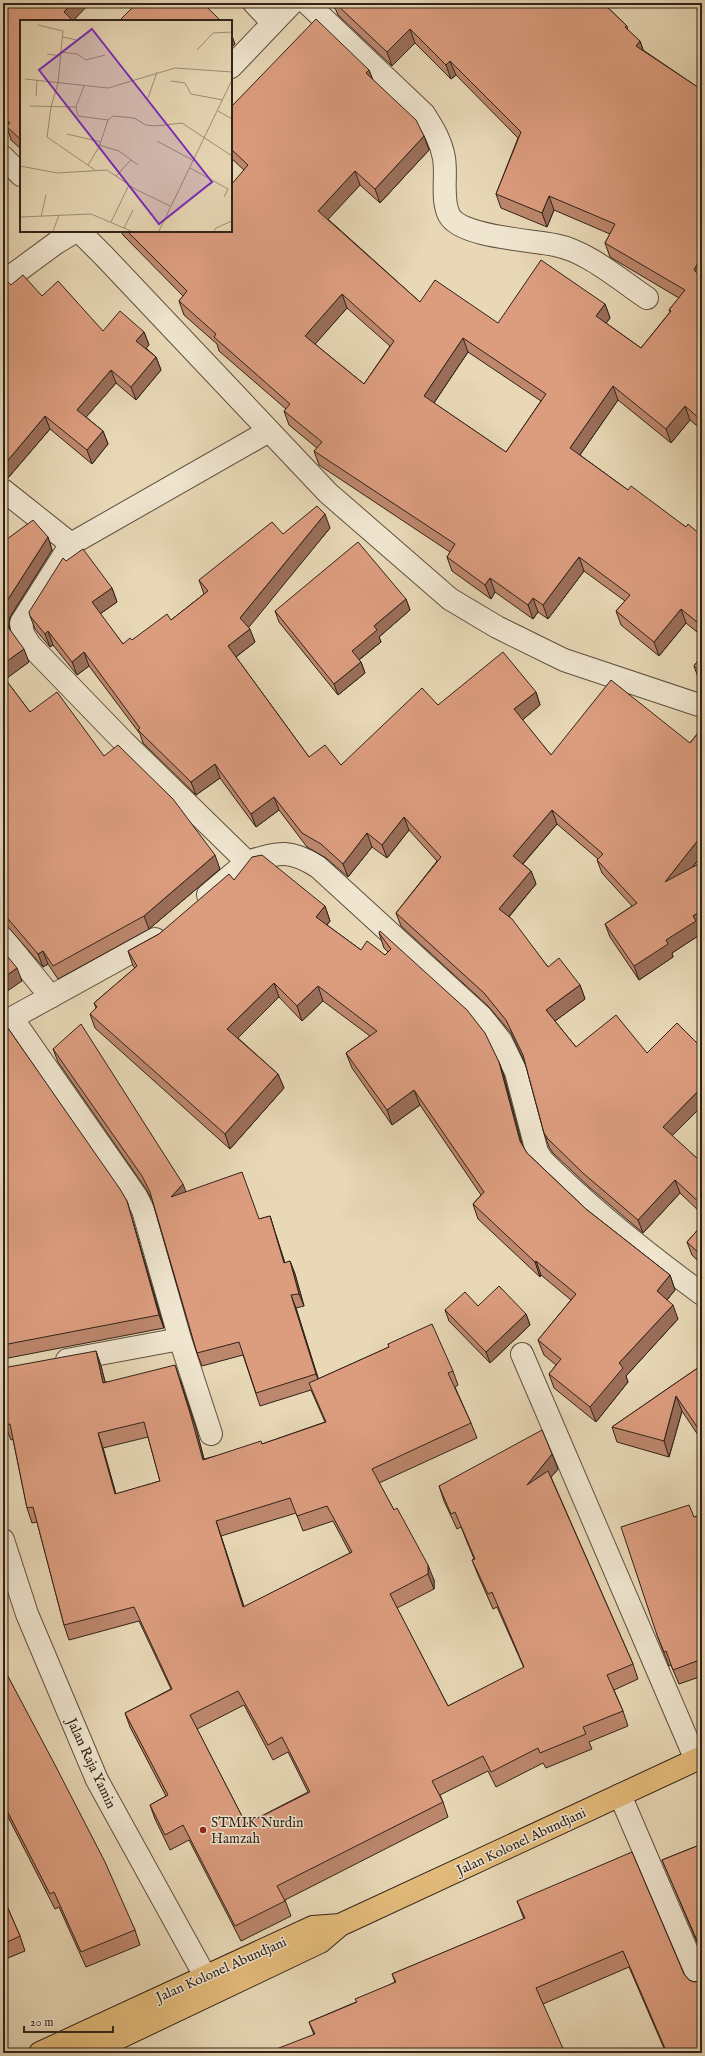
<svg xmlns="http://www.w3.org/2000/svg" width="705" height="2056" viewBox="0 0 705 2056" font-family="'IM FELL English',serif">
<rect width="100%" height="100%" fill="#e8d8b6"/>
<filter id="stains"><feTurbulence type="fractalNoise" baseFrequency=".005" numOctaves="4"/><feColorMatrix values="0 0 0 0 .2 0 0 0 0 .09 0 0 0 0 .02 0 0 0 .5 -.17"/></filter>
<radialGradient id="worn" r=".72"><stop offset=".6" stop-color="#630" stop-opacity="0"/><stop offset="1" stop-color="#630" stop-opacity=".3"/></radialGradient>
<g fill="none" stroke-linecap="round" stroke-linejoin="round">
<defs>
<path id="street" d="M254 3 273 23
M307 3 424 114C433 128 441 141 444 158 447 176 441 199 449 215 460 237 531 240 555 245 587 251 620 280 647 298
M231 67 292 3
M3 157 21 175
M79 231 104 256 328 493 450 599 497 627 564 660 702 706
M3 282 56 243 76 231
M269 431 71 544 21 623 23 634 30 645 123 741 247 862C278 853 288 848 318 867L481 1016 501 1041 516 1072 537 1152 543 1161C592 1210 646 1253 702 1294
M3 490 71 544
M208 895 247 862
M3 938 51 997
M12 1018 136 1196 143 1210 180 1339 211 1434
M3 1023 155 939
M522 1354 696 1760
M67 1360 180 1339
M3 1540 27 1614 97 1780 205 1976
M620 1795 702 1986"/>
<path id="primary" d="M40 2053 313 1927 340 1925
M87 2053 320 1942 340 1925 702 1757"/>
</defs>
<!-- street casing -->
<use href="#street" stroke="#5f5040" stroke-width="24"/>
<!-- primary casing -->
<use href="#primary" stroke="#312219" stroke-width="24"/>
<!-- street -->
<use href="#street" stroke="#f0e6d0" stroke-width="22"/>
<!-- primary -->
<use href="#primary" stroke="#e4bc7b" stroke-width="22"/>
</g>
<!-- wall -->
<path fill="#bd876d" stroke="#312219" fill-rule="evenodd" d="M3 3 21 21V149L11 140 8 130 3 126Z
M330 3H603L627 26 628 31 640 41 643 50 702 90V430L690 420 671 443 618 400 580 455 628 490 686 527 702 536V636L686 623 659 656 621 625 616 611 625 601 584 571 548 619 538 612 533 619 495 592 491 599 452 571 447 557 450 552 319 465 314 451 317 448 289 425 284 411 286 409 219 351 217 344 184 315 179 301 183 296 123 235 121 231H231L244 170 231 158V107L369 70 373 80 424 136 429 150 380 203 360 185 328 219 420 302 498 323 605 304 610 318 606 323 641 348 670 312 669 310 679 298 610 257 605 243 610 234 554 210 547 227 501 208 496 194 518 138 456 75 451 79 415 43 392 66 338 15 336 10ZM347 308 390 346 364 384 315 344ZM468 352 541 401 506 452 434 403Z
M3 280 11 285 42 296 103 331 144 332 149 345 146 348 156 357 161 370 136 400 116 383 86 417 103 431 108 444 92 464 50 429 8 478 3 474Z
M330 528 248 627 255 642 236 657 309 757 341 765 438 705 536 692 540 705 522 720 551 755 690 743 702 728V855L693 867 702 862V927L699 929 701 934 672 953 673 957 639 980 610 937 605 924 632 906 602 873 597 860 598 859 557 824 523 864 531 871 536 884 509 917 548 967 580 985 585 999 555 1021 576 1047 647 1053 702 1106 672 1136 700 1161 702 1159V1214L680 1193 643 1233 589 1187 553 1153 549 1147 544 1133 525 1063 511 1033 489 1007 401 926 396 913 437 861 409 830 387 858 372 847 348 877 326 858 307 847 279 810 256 827 220 778 196 795 143 743 140 734 89 666 77 675 53 645 50 647 35 629 30 616 66 561 112 588 117 602 100 614 123 644 132 640 171 620 204 594 199 580 283 534Z
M48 537 52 550 10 617 9 625 10 630 29 662 5 679 30 712 104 756 220 869 149 929 58 979 48 964 43 967 8 927 3 926V542Z
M406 599 410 610 379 637 381 642 359 660 361 662 365 673 338 695 279 622 275 611Z
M702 655V682L699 680 694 666Z
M234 880 325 906 330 921 327 925 361 950 385 955 388 952 384 948 379 933 499 1062 504 1076 522 1145 527 1153 586 1209 670 1275 675 1290 667 1300 678 1319 626 1376 628 1382 596 1422 554 1388 549 1374 556 1365 544 1355 538 1340 571 1300 541 1275 540 1277 478 1219 473 1204 481 1195 420 1105 392 1125 352 1068 346 1053 370 1036 323 1001 302 1021 279 997 238 1038 278 1074 284 1088 230 1149 95 1028 90 1014 96 1008 94 1003 135 968 133 966 128 951 159 934Z
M3 1021 127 1201 131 1215 164 1328 3 1359Z
M53 1049 186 1192 259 1219 270 1216 274 1229 285 1263 290 1261 295 1274 304 1306 296 1308 318 1379 389 1347 388 1344 453 1371 458 1385 455 1387 471 1423 477 1438 379 1483 394 1510 434 1580V1589L397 1608 448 1706 524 1668 497 1607 493 1609 478 1575 472 1560 474 1559 461 1527 457 1529 444 1501 439 1486 552 1454 558 1469 551 1477 633 1664 638 1679 614 1690 623 1711 628 1726 589 1742 592 1749 546 1768 543 1763 496 1787 488 1771 440 1795 443 1802 448 1817 285 1900 291 1916 241 1941 189 1840 170 1850 155 1819 150 1805 166 1796 130 1727 125 1713 171 1689 139 1621 69 1640 64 1625 37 1522 32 1523 27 1508 13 1439 11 1440 5 1425 6 1389 96 1351 101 1366 105 1382 180 1379 196 1428 204 1459 262 1444 325 1422 311 1390 260 1406 243 1355 202 1366 197 1353 152 1200 146 1189 58 1062ZM148 1437 160 1481 116 1494 103 1448ZM296 1513 303 1531 333 1521 350 1553 244 1607 221 1536ZM244 1705 273 1760 288 1752 308 1792 246 1824 197 1729Z
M702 1225V1265L692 1255 687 1242Z
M445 1310 526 1314 530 1325 490 1363 449 1321Z
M702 1365V1441L682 1411 669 1457 617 1442 612 1427Z
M702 1515V1676L679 1684 671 1665 669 1666 657 1635 694 1517Z
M3 1667 135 1930 140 1945 86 1967 59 1907 55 1909 3 1807Z
M702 1844V1954L669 1876 662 1860Z
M3 1897 20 1936 25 1951 3 1960Z
M517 1901 684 1974 689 1980 694 1982 701 1981 702 2053H666L629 1967 543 2004 314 2035 309 2022 356 2002 395 1982 392 1974 524 1919Z"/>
<!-- shaded-wall -->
<path fill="#9a6e59" stroke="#312219" d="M72 3H90L73 21H68L64 12Z
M410 29 415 43 392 66 387 52Z
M231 33 235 44 231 48Z
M640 41 645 55 636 46Z
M450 61 456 75 451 79 446 65Z
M369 70 374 84 366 73Z
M424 136 429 150 380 203 375 189Z
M355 171 360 185 323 225 318 211Z
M549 196 554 210 547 227 542 213Z
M702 255V278L694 270Z
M342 294 347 308 310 350 305 336Z
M605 304 610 318 601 330 596 316Z
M144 332 149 345 141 354 136 341Z
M463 338 468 352 429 410 424 396Z
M156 357 161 370 136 400 131 387Z
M111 370 116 383 81 423 77 410Z
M613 386 618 400 575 462 570 448Z
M685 406 690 420 671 443 666 429Z
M45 416 50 429 8 478 4 465Z
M103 431 108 444 92 464 87 450Z
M325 514 330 528 245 632 240 618Z
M48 537 52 550 10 617 9 625 12 640 8 627 4 612 5 604Z
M579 557 584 571 548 619 543 605Z
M490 578 495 592 491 599 485 585Z
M112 588 117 602 97 616 92 602Z
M533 598 538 612 533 619 528 605Z
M406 599 410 610 379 637 381 642 356 662 352 651 374 626Z
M681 609 686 623 659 656 654 642Z
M250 629 255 642 233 659 228 646Z
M48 631 53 645 50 647 45 634Z
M24 649 29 662 3 681V664Z
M84 652 89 666 77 675 72 662Z
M361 662 365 673 338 695 334 684Z
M536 692 540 705 519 723 514 709Z
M215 764 220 778 196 795 191 782Z
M274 797 279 810 256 827 251 814Z
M552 810 557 824 518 869 513 856Z
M404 817 409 830 387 858 382 845Z
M367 833 372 847 348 877 343 864Z
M702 835V855L670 895 665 882Z
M215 855 220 869 149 929 144 916Z
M531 871 536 884 504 922 499 909Z
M325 906 330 921 321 931 316 917Z
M702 910V927L699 929 701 934 672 953 673 957 639 980 634 966 693 916Z
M43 951 48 964 43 967 38 954Z
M17 968 22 981 3 994V978Z
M274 983 279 997 233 1043 227 1029Z
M580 985 585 999 551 1024 546 1010Z
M318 986 323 1001 302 1021 297 1006Z
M499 1062 504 1076 525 1155 520 1141Z
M278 1074 284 1088 230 1149 225 1134Z
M702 1087V1106L668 1140 663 1127Z
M414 1090 420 1105 392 1125 387 1110Z
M675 1180 680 1193 643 1233 638 1220Z
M183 1184 188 1197H171Z
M127 1201 131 1215 164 1328 159 1315Z
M270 1216 274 1229 289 1276 284 1263Z
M290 1261 295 1274 304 1306 299 1294Z
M536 1261 541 1275 540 1277 535 1262Z
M670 1275 675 1290 662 1306 657 1291Z
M291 1295 296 1308 321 1387 316 1374Z
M673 1305 678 1319 626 1376 628 1382 596 1422 590 1407 619 1363Z
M526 1314 530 1325 490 1363 486 1352Z
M96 1351 101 1366 109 1397 103 1383Z
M175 1365 196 1428 208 1475 203 1460Z
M676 1396 682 1411 669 1457 664 1441Z
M98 1433 103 1448 120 1509 115 1494Z
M552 1454 558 1469 532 1500 527 1485Z
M216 1521 221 1536 249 1622 243 1607Z
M428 1565 434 1580V1589L428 1574Z"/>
<!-- building -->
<path fill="#dc9d7f" stroke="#312219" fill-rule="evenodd" d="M3 3H72L64 12 73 21H21V140L6 126 10 123 3 117Z
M137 3H203L221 21H119Z
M335 3H603L627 26 625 27 640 41 636 46 702 90V255L694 270 702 277V421L685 406 666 429 613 386 570 448 628 490 631 486 686 527 688 524 702 536V626L681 609 654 642 616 611 630 595 579 557 543 605 533 598 528 605 490 578 485 585 447 557 455 544 314 451 322 442 284 411 290 404 214 337 216 334 179 301 187 291 127 231H231V185L248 165 231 149V107L316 19 369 70 366 73 416 120 424 136 375 189 355 171 318 211 420 302 435 280 498 323 541 260 605 304 596 316 641 348 671 311 669 310 685 290 605 243 615 224 549 196 542 213 496 194 521 132 450 61 446 65 410 29 387 52ZM342 294 394 341 364 384 305 336ZM463 338 546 394 506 452 424 396Z
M23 275 42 296 58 281 103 331 120 311 144 332 136 341 156 357 131 387 111 370 77 410 103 431 87 450 45 416 4 465H3V280L5 279 11 285Z
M317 506 325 514 240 618 250 629 228 646 309 757 325 745 341 765 422 688 438 705 503 652 536 692 514 709 551 755 611 680 690 743 702 728V835L665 882 702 862V910L693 916 696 921 666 940 668 944 634 966 605 924 637 903 597 860 603 854 552 810 513 856 531 871 499 909 512 919 548 967 559 958 580 985 546 1010 576 1047 616 1015 647 1053 677 1023 702 1048V1087L663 1127 700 1161 702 1159V1205L675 1180 638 1220 584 1174 548 1139 544 1133 523 1055 506 1020 484 993 396 913 441 857 404 817 382 845 367 833 343 864 321 844 302 833 274 797 251 814 215 764 191 782 138 730 140 728 84 652 72 662 48 631 45 634 30 616 29 612 63 558 66 561 83 549 112 588 92 602 123 644 130 638 132 640 167 614 171 620 208 591 199 580 272 522 283 534Z
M33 520 48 537 5 604 4 612 8 627 24 649 3 664V542Z
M358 542 406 599 374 626 377 630 352 651 361 662 334 684 275 611Z
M702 655V673L694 666Z
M3 676 30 712 57 692 104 756 118 745 173 799 215 855 144 916 53 966 43 951 38 954 3 913Z
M262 855 325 906 316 917 361 950 367 941 385 955 391 949 379 933 380 931 467 1010 485 1033 499 1062 520 1141 527 1153 586 1209 670 1275 657 1291 673 1305 619 1363 623 1368 590 1407 549 1374 561 1359 538 1340 576 1294 536 1261 535 1262 473 1204 484 1192 414 1090 387 1110 346 1053 377 1031 318 986 297 1006 274 983 227 1029 278 1074 225 1134 90 1014 97 1007 94 1003 137 966 128 951 159 934 229 874 234 880 252 857Z
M3 951 17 968 3 978Z
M3 1021 120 1189 127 1201 159 1315 3 1345Z
M81 1024 183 1184 171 1197 242 1172 259 1219 270 1216 284 1263 290 1261 299 1294 291 1295 316 1374 256 1393 239 1342 197 1353 150 1192 142 1176 53 1049Z
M702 1225V1256L687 1242Z
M499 1286 526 1314 486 1352 445 1310 465 1292 478 1306Z
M432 1324 453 1371 448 1373 471 1423 372 1469 394 1510 397 1508 428 1565V1574L390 1594 448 1706 524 1667 492 1592 488 1594 472 1560 475 1559 455 1512 451 1514 439 1486 542 1430 552 1454 527 1485 548 1471 633 1664 607 1675 623 1711 583 1727 586 1734 540 1753 538 1748 491 1772 483 1756 432 1781 443 1802 277 1886 285 1901 235 1926 183 1825 165 1835 150 1805 168 1795 125 1713 172 1689 134 1607 64 1625 33 1507 27 1508 10 1424 5 1425 3 1416V1390L6 1389 3 1379V1368L96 1351 103 1383 175 1365 190 1413 203 1460 261 1441 262 1444 326 1422 309 1383 389 1347 388 1344ZM144 1422 160 1481 115 1494 98 1433ZM290 1498 297 1516 327 1506 352 1552 243 1607 216 1521ZM238 1691 268 1745 282 1737 310 1792 246 1824 190 1715Z
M702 1365V1434L676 1396 664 1441 612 1427Z
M689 1505 694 1517 702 1515V1659L673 1670 666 1651 664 1652 657 1635 621 1527Z
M3 1667 54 1763 105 1862 135 1930 81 1952 54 1892 50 1894 3 1803Z
M702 1844V1952L662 1860Z
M632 1852 684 1974 689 1980 694 1982 701 1981 702 1980V2053H667L623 1951 536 1988 565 2053H266L315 2034 309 2022 357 2002 355 1999 396 1982 392 1974 525 1918 517 1901Z
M3 1897 20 1936 3 1944Z"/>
<!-- markers -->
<circle fill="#8f2418" stroke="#f0e6d0" stroke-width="1.5" cx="203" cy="1830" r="4"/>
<g text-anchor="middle" stroke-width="3" stroke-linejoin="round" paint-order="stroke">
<!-- street labels -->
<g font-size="14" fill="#312219" stroke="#f0e6d0">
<text transform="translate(92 1763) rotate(65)" y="5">Jalan Raja Yamin</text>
<text transform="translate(521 1841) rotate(-25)" y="5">Jalan Kolonel Abundjani</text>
<text transform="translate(221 1969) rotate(-24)" y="5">Jalan Kolonel Abundjani</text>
</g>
<!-- poi labels -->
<g font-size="14" fill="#312219" stroke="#f0e6d0" text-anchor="start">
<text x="211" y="1827">STMIK Nurdin<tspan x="211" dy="16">Hamzah</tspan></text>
</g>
</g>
<!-- overview -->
<g transform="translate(20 20)">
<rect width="212" height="212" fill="#e8d8b6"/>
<path fill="none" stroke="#9f8f77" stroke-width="1" d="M18 5 43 11 38 63 31 87 27 117 75 150M43 17 56 20M177 30 193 13 212 12M41 32 57 34 66 40 85 35M27 34 41 36M5 59 88 68 155 48 212 52M151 61 165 63 171 74 203 80M64 66 56 87 58 96 88 100 93 96 114 98 126 105 135 106 162 103 212 136M16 76 17 60M128 78 137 52M10 86 56 87M198 91 212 99M47 114 81 122M137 121 174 141M79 125 99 131 118 145M68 145 79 127 88 100M0 146 37 153 87 150 115 169 150 186M170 148 208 169 204 177M96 156 111 140M0 197 71 194 111 211M21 197 26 175M91 202 109 165M104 208 113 190M33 211 39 195M139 211 212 60M194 211 196 208 212 201"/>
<path fill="#7b2cbf" fill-opacity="0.15" stroke="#7b2cbf" stroke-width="2" d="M72 9 192 162 139 204 19 50Z"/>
<rect width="212" height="212" fill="none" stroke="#312219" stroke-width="2"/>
</g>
<!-- margin -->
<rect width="705" height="2056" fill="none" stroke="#e8d8b6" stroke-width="16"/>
<rect x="4" y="4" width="697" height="2048" fill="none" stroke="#312219" stroke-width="2"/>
<rect x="8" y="8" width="689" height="2040" fill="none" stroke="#312219"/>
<!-- scale -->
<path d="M24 2026v6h89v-6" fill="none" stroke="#312219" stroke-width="2"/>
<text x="30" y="2026" font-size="12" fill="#312219" stroke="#f0e6d0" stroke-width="3" paint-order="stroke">20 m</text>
<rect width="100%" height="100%" filter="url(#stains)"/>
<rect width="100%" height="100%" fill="url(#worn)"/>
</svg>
